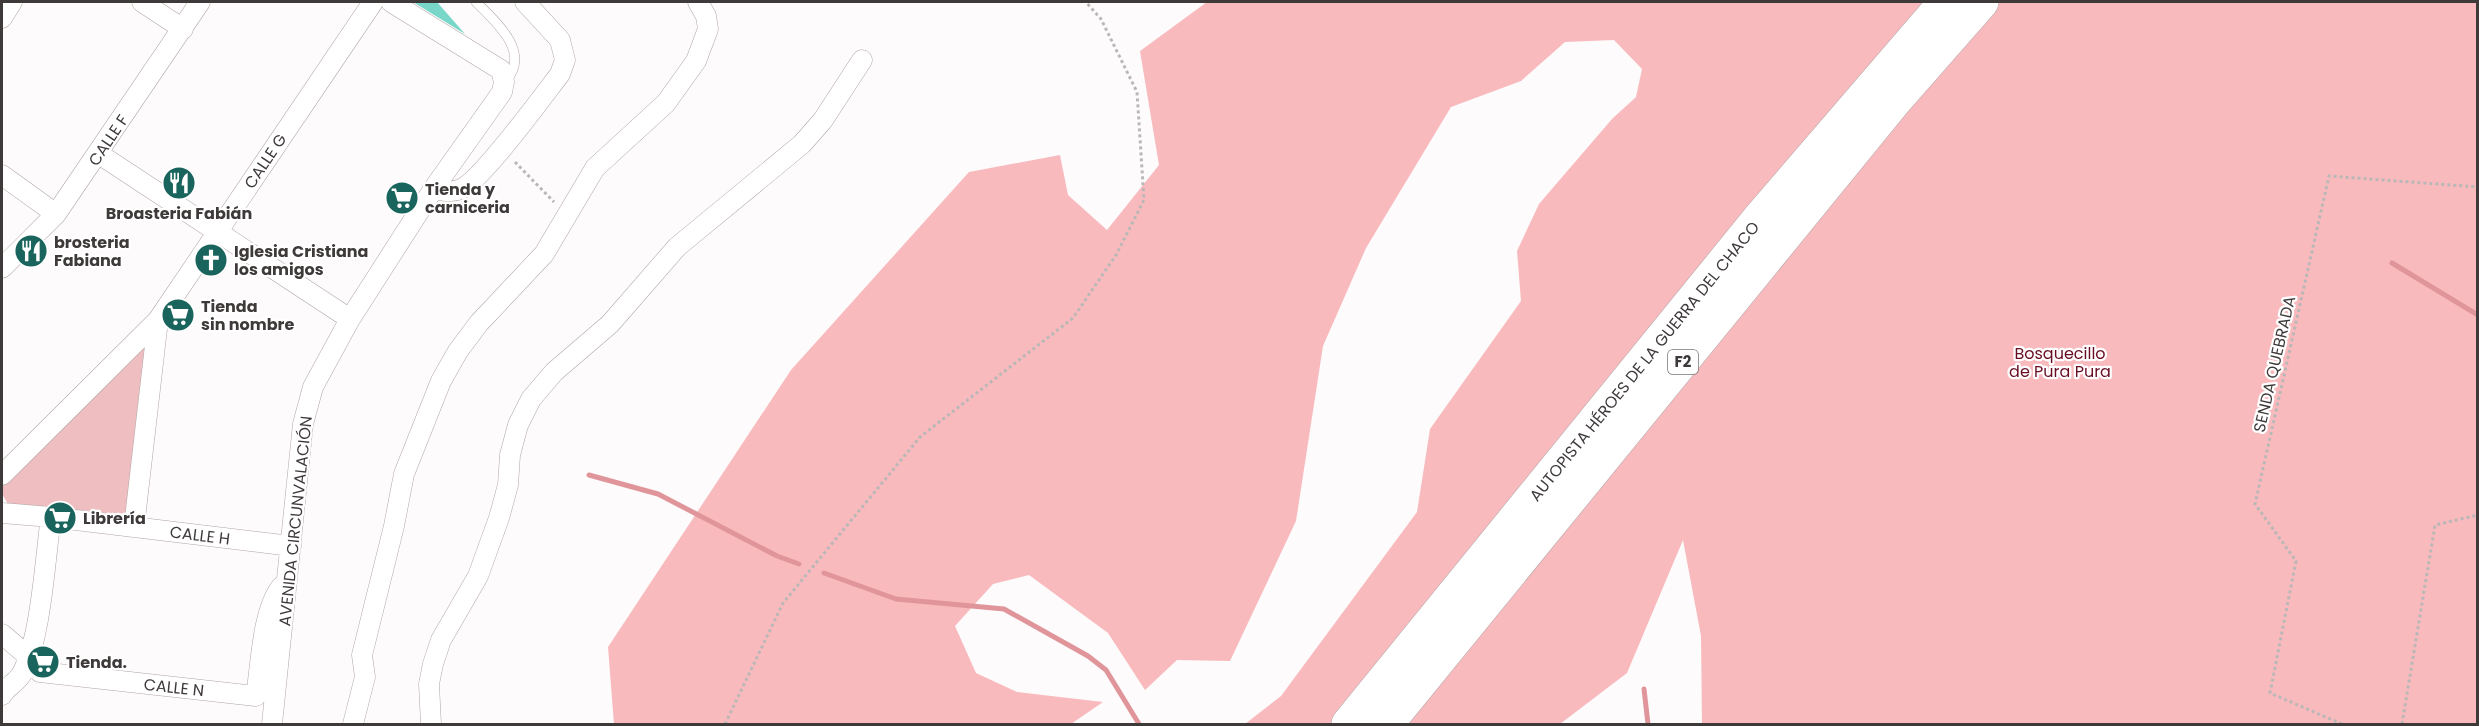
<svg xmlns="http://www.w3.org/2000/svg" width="2479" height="726" viewBox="0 0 2479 726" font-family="Poppins,sans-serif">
<rect width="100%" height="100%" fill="#fdfbfb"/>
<!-- green -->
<path fill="#eebec1" d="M148 337 140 389 126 515 8 504 2 494V486Z"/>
<!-- forest -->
<path fill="#f9babe" d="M1207 2H2477V724H1702L1701 636 1683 540 1627 673 1560 724H1245L1281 696 1417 512 1430 429 1521 301 1517 251 1539 204 1612 119 1636 97 1642 69 1614 40 1565 42 1521 81 1451 107 1366 248 1323 346 1296 521 1230 661 1177 660 1145 690 1108 633 1029 575 993 584 955 626 976 673 1017 692 1103 702 1071 724H614L608 647 791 370 969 172 1060 155 1068 195 1107 230 1159 165 1140 51Z"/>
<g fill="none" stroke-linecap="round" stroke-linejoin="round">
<!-- stream -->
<path stroke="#e0959b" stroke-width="5" d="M2392 263 2478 315
M589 475 658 494 777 556 799 564
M824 573 896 599 1004 609 1088 656 1106 670 1139 724
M1644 689 1648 724"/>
</g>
<!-- building -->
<path fill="#79d7ca" d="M413 2H437L465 34Z"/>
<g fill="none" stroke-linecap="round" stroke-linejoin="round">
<defs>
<path id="service" d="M476 2C497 23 531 52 506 81"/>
<path id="minor" d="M142 2 183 29
M2 18 12 2
M99 154 350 319
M2 175 56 214
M434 188C443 191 451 193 461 189 481 181 543 96 560 74L565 60 560 40 525 2
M2 268 56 214 200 2
M2 475 158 320
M2 513 51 517 291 546
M134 527 158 320 373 2
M2 634 29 657 40 672 256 696C261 665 262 612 281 587
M2 695C6 687 16 683 21 675 41 641 45 559 51 517
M272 724 303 424 313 387 350 319 434 188 502 92 504 82 501 70 391 2
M353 724 365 677 362 655 394 526 404 474 441 381 458 351 479 323 544 254 595 168 666 103 696 61 708 29 706 16 698 2
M431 724 429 684 433 664 441 640 478 576 499 518 508 485 510 455 518 425 531 399 554 372 610 324 677 247 802 144 823 120 862 60"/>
<path id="motorway" d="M1348 724 1760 217 1945 2
M1387 724 1895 101 1982 2"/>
</defs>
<!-- service casing -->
<use href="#service" stroke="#b1a5a6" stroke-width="10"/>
<!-- minor casing -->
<use href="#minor" stroke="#b1a5a6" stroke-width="21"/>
<!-- motorway casing -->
<use href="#motorway" stroke="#b1a5a6" stroke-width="34"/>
<!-- path -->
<path stroke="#bab7b7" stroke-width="3" stroke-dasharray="3 3" stroke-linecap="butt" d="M515 162 554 202
M725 724 783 603 920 437 1073 318 1116 255 1144 200 1137 92 1101 19 1086 2
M2342 724 2270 693 2296 561 2255 504 2329 176 2478 187
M2402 724 2435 525 2478 515"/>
<!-- service -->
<use href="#service" stroke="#fff" stroke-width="9"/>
<!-- minor -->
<use href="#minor" stroke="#fff" stroke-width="20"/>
<!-- motorway -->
<use href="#motorway" stroke="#fff" stroke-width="33"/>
</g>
<!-- icons -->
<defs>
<symbol id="restaurant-disc" viewBox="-11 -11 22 22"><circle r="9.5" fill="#19645c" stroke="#fff"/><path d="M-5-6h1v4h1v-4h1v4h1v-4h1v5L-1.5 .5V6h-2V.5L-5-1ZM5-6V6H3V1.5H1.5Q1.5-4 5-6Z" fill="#fff"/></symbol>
<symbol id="supermarket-disc" viewBox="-11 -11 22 22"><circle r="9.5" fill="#19645c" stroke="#fff"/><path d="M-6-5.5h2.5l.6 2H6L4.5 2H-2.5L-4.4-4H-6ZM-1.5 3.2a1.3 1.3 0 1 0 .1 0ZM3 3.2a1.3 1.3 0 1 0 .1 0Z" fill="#fff"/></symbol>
<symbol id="church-disc" viewBox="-11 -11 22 22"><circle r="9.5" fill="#19645c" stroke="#fff"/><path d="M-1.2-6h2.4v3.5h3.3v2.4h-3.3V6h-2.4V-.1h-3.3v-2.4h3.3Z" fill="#fff"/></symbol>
</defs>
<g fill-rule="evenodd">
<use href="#restaurant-disc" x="160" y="164" width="38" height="38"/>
<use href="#supermarket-disc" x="383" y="179" width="38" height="38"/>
<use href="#restaurant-disc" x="12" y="232" width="38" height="38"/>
<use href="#church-disc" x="192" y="241" width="38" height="38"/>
<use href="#supermarket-disc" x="159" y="296" width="38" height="38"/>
<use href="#supermarket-disc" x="41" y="499" width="38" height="38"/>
<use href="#supermarket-disc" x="24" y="643" width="38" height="38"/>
</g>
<g text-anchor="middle" stroke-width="4.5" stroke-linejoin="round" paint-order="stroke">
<!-- shield labels -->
<rect fill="#fff" stroke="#797575" stroke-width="1.5" x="1668" y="350" width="30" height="24" rx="4.5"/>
<g font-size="15" font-weight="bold" fill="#3f3a3a">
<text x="1683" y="367">F2</text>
</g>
<!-- street labels -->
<g font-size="16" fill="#3f3a3a" stroke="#fff">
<text transform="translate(108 140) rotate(-56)" y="6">CALLE F</text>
<text transform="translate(265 161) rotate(-56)" y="6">CALLE G</text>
<text transform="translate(1644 361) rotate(-51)" y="6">AUTOPISTA HÉROES DE LA GUERRA DEL CHACO</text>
<text transform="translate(2274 364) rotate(-77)" y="6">SENDA QUEBRADA</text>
<text transform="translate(295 521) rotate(-84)" y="6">AVENIDA CIRCUNVALACIÓN</text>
<text transform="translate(200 535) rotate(7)" y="6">CALLE H</text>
<text transform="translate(174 687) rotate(6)" y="6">CALLE N</text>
</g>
<!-- poi labels -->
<g font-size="16" font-weight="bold" fill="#3f3a3a" stroke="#fff" text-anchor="start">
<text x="425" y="195">Tienda y<tspan x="425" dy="18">carniceria</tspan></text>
<text x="179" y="219" text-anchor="middle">Broasteria Fabián</text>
<text x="54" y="248">brosteria<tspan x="54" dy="18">Fabiana</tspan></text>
<text x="234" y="257">Iglesia Cristiana<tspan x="234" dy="18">los amigos</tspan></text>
<text x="201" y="312">Tienda<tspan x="201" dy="18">sin nombre</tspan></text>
<text x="83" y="524">Librería</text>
<text x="66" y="668">Tienda.</text>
</g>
<!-- park labels -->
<g font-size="16" fill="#680e24" stroke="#fff">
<text x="2060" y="359">Bosquecillo<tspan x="2060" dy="18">de Pura Pura</tspan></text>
</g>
</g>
<!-- border -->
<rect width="2479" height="726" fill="none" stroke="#3f3a3a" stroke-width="6"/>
</svg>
